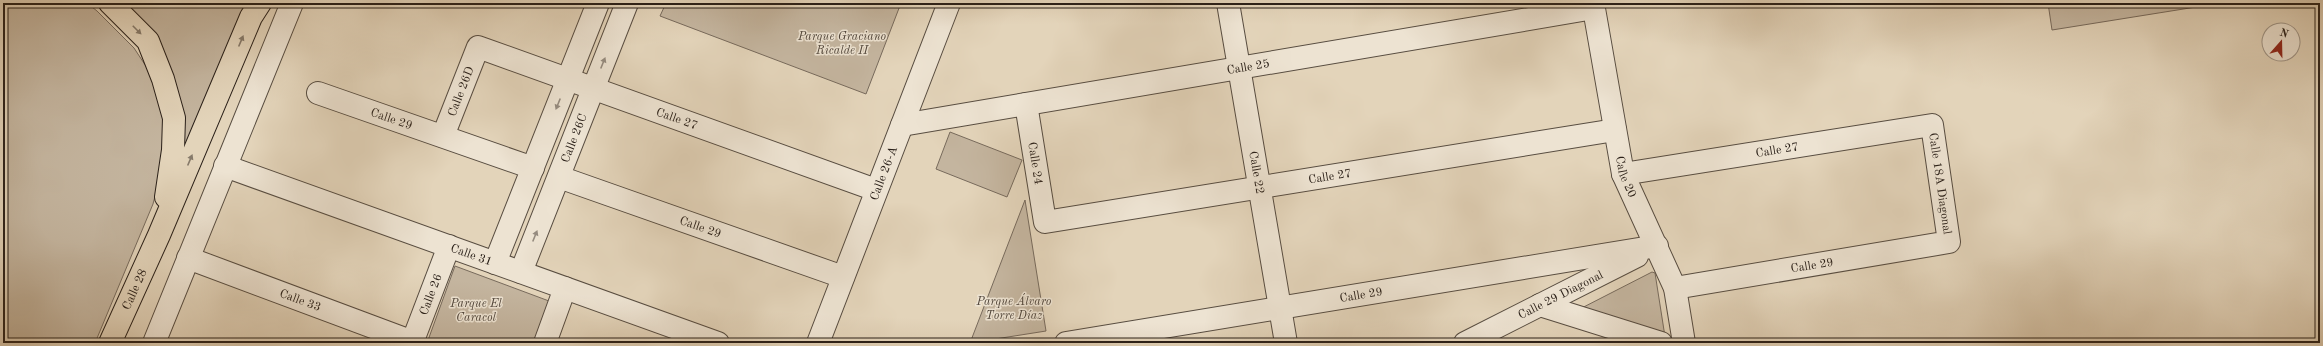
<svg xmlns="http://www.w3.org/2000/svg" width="2323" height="346" viewBox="0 0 2323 346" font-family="'Old Standard TT',serif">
<rect width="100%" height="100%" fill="#e3d4ba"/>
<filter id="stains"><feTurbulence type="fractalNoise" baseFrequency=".005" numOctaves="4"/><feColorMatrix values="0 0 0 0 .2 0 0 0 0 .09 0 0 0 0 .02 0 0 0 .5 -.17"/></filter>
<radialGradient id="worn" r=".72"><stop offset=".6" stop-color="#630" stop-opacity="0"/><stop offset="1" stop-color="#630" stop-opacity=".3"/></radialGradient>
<!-- green -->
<path fill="#c4b59f" stroke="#776a5c" d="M3 3H87L97 11 134 48 155 80 169 123 160 177 153 204 95 343H3Z
M125 3H251L183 161 184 116 172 74Z
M666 3H901L866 94 660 16Z
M2048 3H2195L2196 7 2052 30Z
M950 132 1022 160 1007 197 936 169Z
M1025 200 1046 331 970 343Z
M455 266 549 301 534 343H427Z
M1652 272 1655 273 1666 343 1570 314Z"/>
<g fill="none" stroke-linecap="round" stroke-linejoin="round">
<defs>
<g id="minor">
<path id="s1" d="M1228 3 1286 343"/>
<path id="s2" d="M1593 3 1623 174 1675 288 1684 343"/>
<path id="s3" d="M318 93 533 168"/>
<path id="s4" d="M1026 104 1045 222 1615 130"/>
<path id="s5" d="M902 125 1594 8"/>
<path id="s6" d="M443 136 478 47 876 190"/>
<path id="s7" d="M225 166 718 343"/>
<path id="s8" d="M1623 174 1932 125 1949 242 1675 288"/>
<path id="s9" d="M559 177 843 277"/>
<path id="s10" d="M188 258 413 342"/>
<path d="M495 263 598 3"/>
<path id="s11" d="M521 272 627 3"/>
<path d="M1540 305 1661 343"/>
<path d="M154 343 292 3"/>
<path id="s12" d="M412 343 449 246"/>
<path d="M545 343 565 288"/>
<path id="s13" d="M818 343 949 3"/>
<path id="s14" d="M1066 343 1657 246"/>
<path id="s15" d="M1465 343 1637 256"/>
</g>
<g id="major">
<path d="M110 3 148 41 163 79 174 118 173 150 166 197"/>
<path id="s16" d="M110 343 159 235 251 17 260 3"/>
</g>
</defs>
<!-- minor casing -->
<use href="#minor" stroke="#584d41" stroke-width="24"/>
<!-- major casing -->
<use href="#major" stroke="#2a2019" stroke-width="24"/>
<!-- minor -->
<use href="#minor" stroke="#ede3d2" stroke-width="22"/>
<!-- major -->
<use href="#major" stroke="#e3d4ba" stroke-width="22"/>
</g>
<!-- one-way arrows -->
<defs><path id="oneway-solid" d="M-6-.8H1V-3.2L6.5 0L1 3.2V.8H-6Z"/></defs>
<g fill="#867a6a">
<use href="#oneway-solid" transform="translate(137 30) rotate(45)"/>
<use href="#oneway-solid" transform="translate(241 41) rotate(-67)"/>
<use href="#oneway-solid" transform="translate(190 160) rotate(-67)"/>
</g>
<g fill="#958b7f">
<use href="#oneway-solid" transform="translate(603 63) rotate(-68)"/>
<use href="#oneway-solid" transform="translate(558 104) rotate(112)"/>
<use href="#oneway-solid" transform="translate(535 236) rotate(-68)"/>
</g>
<g text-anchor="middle" stroke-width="3" stroke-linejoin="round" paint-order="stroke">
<!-- park labels -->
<g font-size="12" font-style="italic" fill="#50453a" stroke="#ede3d2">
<text x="842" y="40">Parque Graciano<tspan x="842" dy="14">Ricalde II</tspan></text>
<text x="1014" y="305">Parque Álvaro<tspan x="1014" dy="14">Torre Díaz</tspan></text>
<text x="476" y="307">Parque El<tspan x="476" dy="14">Caracol</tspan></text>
</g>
<!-- street labels -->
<g font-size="12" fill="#2a2019" stroke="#ede3d2">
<text dy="4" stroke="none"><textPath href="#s5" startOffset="351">Calle 25</textPath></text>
<text dy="4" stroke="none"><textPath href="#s6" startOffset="48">Calle 26D</textPath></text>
<text dy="4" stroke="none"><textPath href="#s3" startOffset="78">Calle 29</textPath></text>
<text dy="4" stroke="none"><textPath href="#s6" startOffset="307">Calle 27</textPath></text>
<text dy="4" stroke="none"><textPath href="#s11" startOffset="144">Calle 26C</textPath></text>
<text dy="4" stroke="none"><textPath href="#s8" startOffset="156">Calle 27</textPath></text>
<text dy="4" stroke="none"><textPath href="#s4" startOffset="60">Calle 24</textPath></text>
<text dy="4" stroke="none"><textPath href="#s13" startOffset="182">Calle 26-A</textPath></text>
<text dy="4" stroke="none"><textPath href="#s1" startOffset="172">Calle 22</textPath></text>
<text dy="4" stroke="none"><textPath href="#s4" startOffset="408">Calle 27</textPath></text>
<text dy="4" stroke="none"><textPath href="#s2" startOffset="177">Calle 20</textPath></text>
<text dy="4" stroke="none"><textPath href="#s8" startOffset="372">Calle 18A Diagonal</textPath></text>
<text dy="4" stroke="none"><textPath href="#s9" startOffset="150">Calle 29</textPath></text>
<text dy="4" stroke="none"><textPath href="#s7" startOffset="262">Calle 31</textPath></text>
<text transform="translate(1812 265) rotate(-9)" y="4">Calle 29</text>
<text dy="4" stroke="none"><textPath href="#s16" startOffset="59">Calle 28</textPath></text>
<text dy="4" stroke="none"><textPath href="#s14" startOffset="299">Calle 29</textPath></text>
<text dy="4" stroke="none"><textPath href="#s15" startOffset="107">Calle 29 Diagonal</textPath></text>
<text dy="4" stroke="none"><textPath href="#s12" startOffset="52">Calle 26</textPath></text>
<text dy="4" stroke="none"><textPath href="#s10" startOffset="120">Calle 33</textPath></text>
</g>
</g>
<!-- margin -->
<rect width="2323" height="346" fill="none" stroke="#e3d4ba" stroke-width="16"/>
<rect x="4" y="4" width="2315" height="338" fill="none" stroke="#2a2019" stroke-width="2"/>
<rect x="8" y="8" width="2307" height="330" fill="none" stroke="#2a2019"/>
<!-- north arrow -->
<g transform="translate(2281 42) rotate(20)"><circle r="19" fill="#ede3d2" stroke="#9f9588"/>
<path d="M0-3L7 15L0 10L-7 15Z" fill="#8f2418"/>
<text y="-6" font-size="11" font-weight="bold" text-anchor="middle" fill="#2a2019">N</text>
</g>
<rect width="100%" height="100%" filter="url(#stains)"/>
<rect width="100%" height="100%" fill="url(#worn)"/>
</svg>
